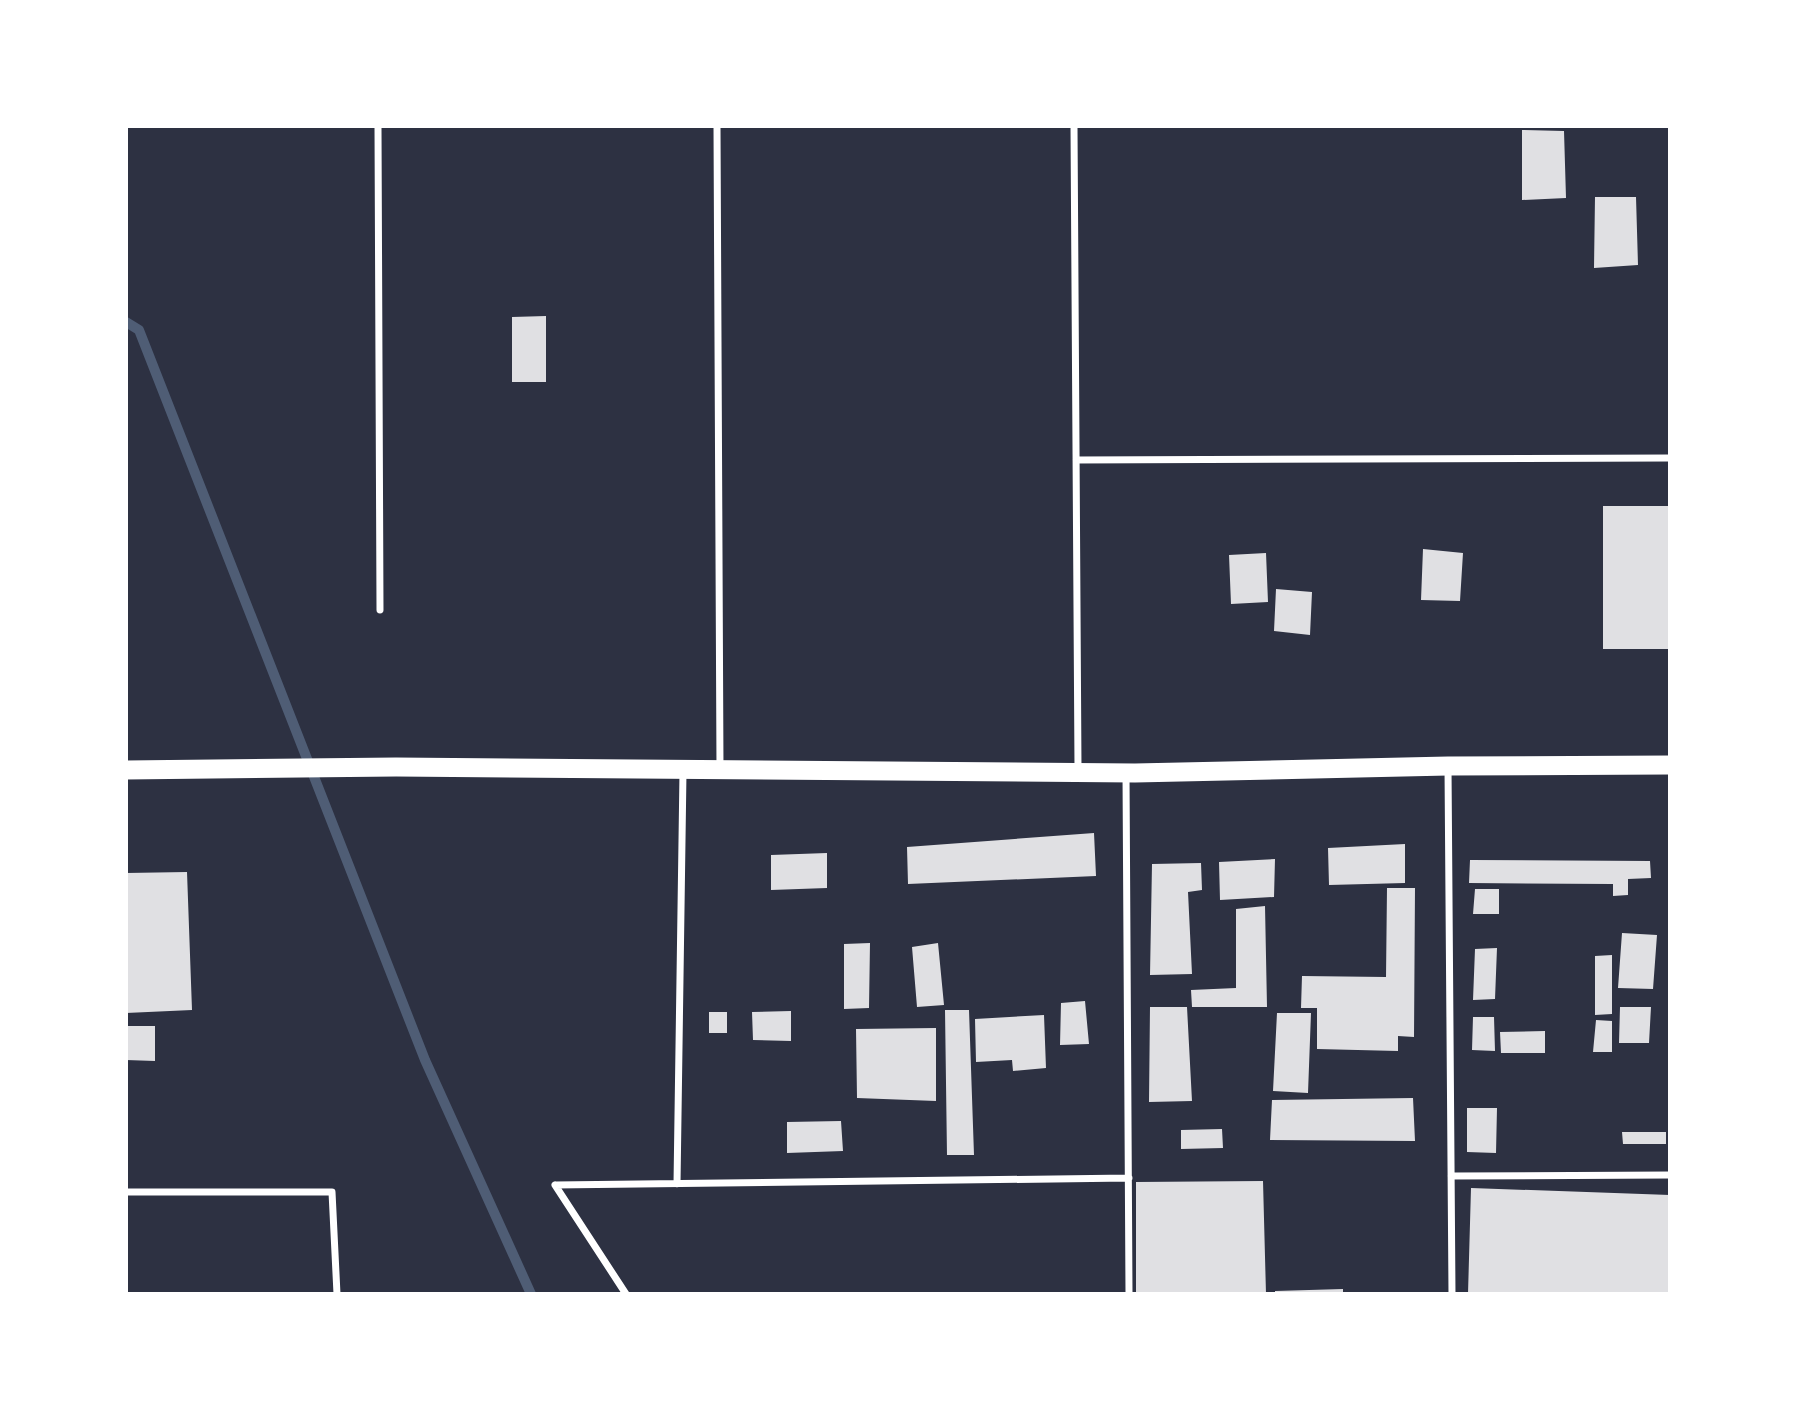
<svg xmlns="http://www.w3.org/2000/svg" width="1796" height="1420" viewBox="0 0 1796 1420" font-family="'Titillium Web',sans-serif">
<rect width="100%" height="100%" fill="#2d3142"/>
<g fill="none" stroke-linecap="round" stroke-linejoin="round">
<!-- stream -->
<path stroke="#4f5d75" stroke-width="10" d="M126 322 139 330 425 1060 531 1294"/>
</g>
<!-- building -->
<path fill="#e0e0e3" d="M1522 130 1564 131 1566 198 1522 200Z
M1595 197H1636L1638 265 1594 268Z
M546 316V382H512V317Z
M1603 506H1670V649H1603Z
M1423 549 1463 553 1460 601 1421 600Z
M1266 553 1268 602 1231 604 1229 555Z
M1276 589 1312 592 1310 635 1274 631Z
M1094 833 1096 876 908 884 907 847Z
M1405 844V883L1329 885 1328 848Z
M827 853V888L771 890V855Z
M1275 859 1274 897 1220 900 1219 862Z
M1470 860 1650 861 1651 878 1628 879V895L1613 896V884L1469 883Z
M1201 863 1202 890 1188 892 1192 974 1150 975 1152 864Z
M187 872 192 1010 126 1013V873Z
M1387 888H1415L1414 1037 1398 1036V1051L1317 1049V1008H1301L1302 976 1386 977Z
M1475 889H1499V914H1473Z
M1265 906 1267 1007H1192L1191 990 1236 988V909Z
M1622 933 1657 935 1653 989 1618 988Z
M870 943 869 1008 844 1009V944Z
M938 943 944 1005 917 1007 912 947Z
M1497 948 1495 999 1473 1000 1475 949Z
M1612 955V1014L1595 1015V956Z
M1085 1001 1089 1044 1060 1045 1061 1003Z
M1150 1007H1187L1192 1101 1149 1102Z
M1620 1007H1651L1649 1043H1619Z
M945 1010H969L974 1155H947Z
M791 1011V1041L753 1040 752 1012Z
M709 1012H727V1033H709Z
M1277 1013H1311L1308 1093 1273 1091Z
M1044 1015 1046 1068 1013 1071 1012 1060 976 1062 975 1019Z
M1473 1017H1494L1495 1051 1472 1050Z
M1596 1020 1612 1021V1052H1593Z
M126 1026H155V1061L126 1060Z
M936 1028V1101L857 1098 856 1029Z
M1545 1031V1053H1501L1500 1032Z
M1413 1098 1415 1141 1270 1140 1272 1100Z
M1467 1108H1497L1496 1153 1467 1152Z
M841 1121 843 1151 787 1153V1122Z
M1222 1129 1223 1148 1181 1149V1130Z
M1622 1132H1666V1144H1623Z
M1263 1181 1266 1294H1136V1182Z
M1471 1188 1670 1195V1294H1468Z
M1343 1289V1294H1275V1291Z"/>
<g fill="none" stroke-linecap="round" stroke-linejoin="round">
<!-- minor -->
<path stroke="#fff" stroke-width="7" d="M378 126 380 610
M717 126 720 769
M1074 126 1078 769
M1076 460 1670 458
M1448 767 1452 1294
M1126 773 1129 1294
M1451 1176 1670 1175
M677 1184 683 772
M555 1185 1129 1178
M555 1185 626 1294
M126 1192H332L337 1294"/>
<!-- trunk -->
<path stroke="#fff" stroke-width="19" d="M126 770 396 767 1135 773 1448 766 1670 765"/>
</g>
<!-- border -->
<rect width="1796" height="1420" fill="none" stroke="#ffffff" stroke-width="256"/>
</svg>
